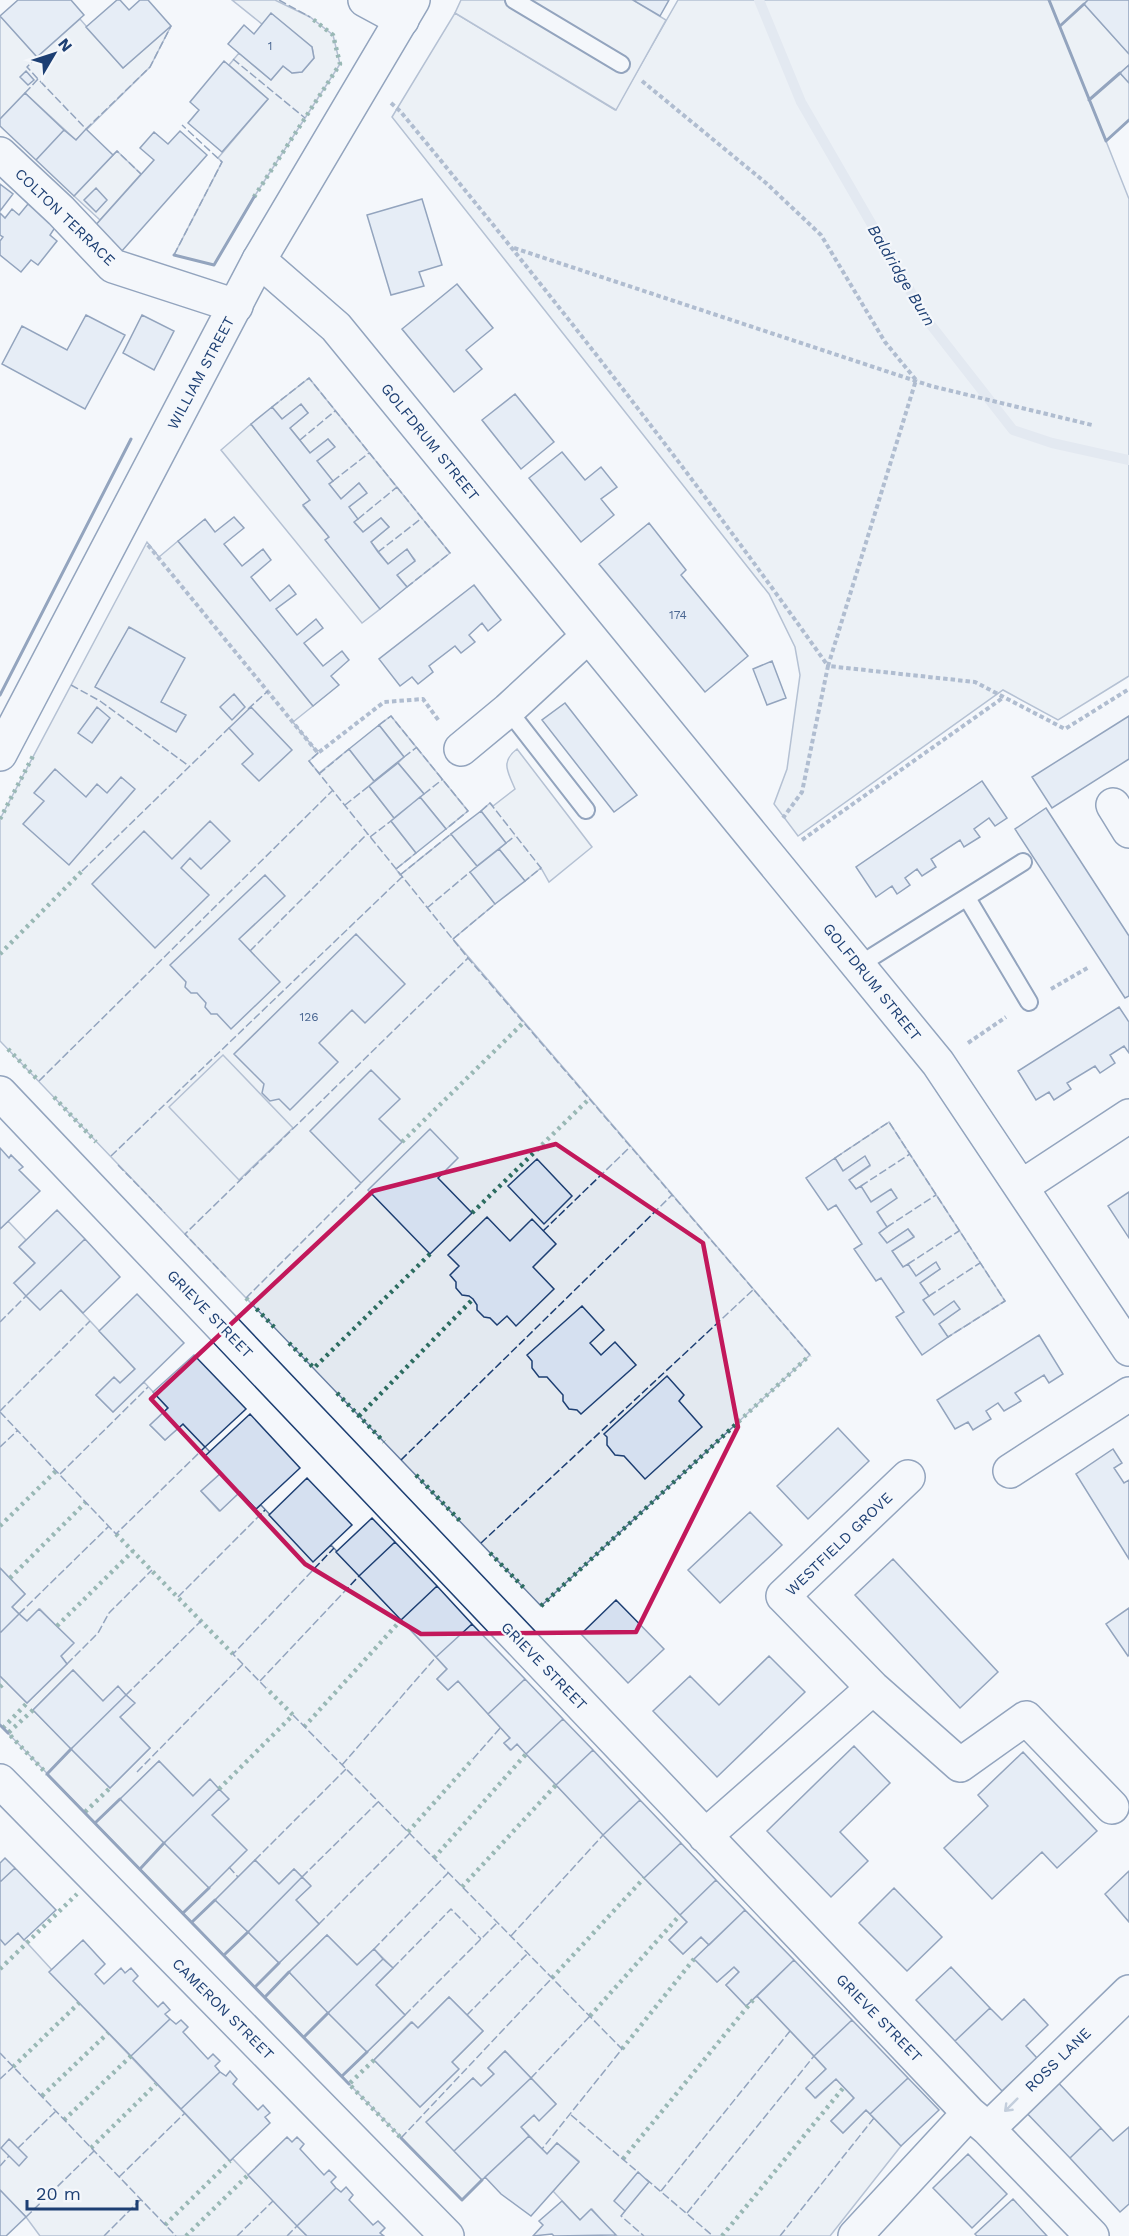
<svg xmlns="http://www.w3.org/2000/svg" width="1129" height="2236" viewBox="0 0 1129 2236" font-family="'Work Sans',sans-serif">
<rect width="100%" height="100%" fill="#f4f7fb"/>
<!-- green -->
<path fill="#e3e9f0" stroke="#687fa3" stroke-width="1.5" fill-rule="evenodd" d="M232 0H275L310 17 333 35 340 64 254 197 214 265 174 255 222 162 218 158 268 99 229 65 239 53 271 80 283 66 292 73 302 72 314 58 312 47 262 24Z
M678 0H1088L1084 4 1129 54V65L1120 73 1129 83V120L1106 141 1129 199V676L1058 720 1003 690 798 836 774 804 787 769 800 675 795 647 769 594 392 117 455 13 615 110Z
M0 16 37 57 80 19 123 68 171 26 150 67 76 140 25 93 0 119Z
M117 151 141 174 100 220 74 196Z
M309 378 450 553 407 587 397 575 415 560 407 550 388 564 371 542 389 527 381 518 363 532 354 522 349 507 366 492 359 483 341 499 329 484 333 481 317 461 334 446 328 439 310 453 290 428 308 413 301 405 282 419 272 407Z
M251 424 310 500 303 506 329 537 326 540 380 609 362 623 221 450Z
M178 541 313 706 293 722 318 753 309 761 319 773 349 749 374 781 369 786 394 818 391 821 416 853 396 869 400 875 451 834 477 866 471 872 495 904 453 939 810 1355 541 1606 0 1041V819L147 542 159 557Z
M391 716 468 811 446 829 420 797 424 794 398 763 404 757 379 725Z
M517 749 592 847 549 882 541 868 525 881 499 849 506 843 481 811 490 803 493 806 515 789C508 772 500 762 517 749Z
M889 1122 1005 1301 948 1337 939 1324 960 1309 934 1315 923 1300 929 1296 920 1283 940 1269 935 1263 916 1276 903 1267 892 1251 914 1236 908 1229 887 1243 879 1233 887 1227 871 1202 856 1189 849 1180 870 1166 865 1157 843 1171 835 1158Z
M8 1221 26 1240 19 1247 35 1263 14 1283 61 1290 135 1369 120 1383 114 1378 96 1395 113 1412 144 1382 168 1408 150 1425 165 1440 183 1424 210 1452 206 1456 221 1473 201 1491 219 1511 240 1492 256 1509 261 1505 313 1561 331 1545 447 1669 437 1679 448 1690 458 1681 510 1738 504 1743 510 1750 517 1744 687 1922 669 1940 683 1954 701 1937 709 1945 695 1959 717 1982 734 1967 739 1972 726 1985 746 2006 757 1996 826 2069 806 2089 816 2098 836 2079 854 2098 831 2121 843 2133 866 2110 901 2146 830 2236H615L592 2209 580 2220 553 2191 579 2161 557 2143 547 2154 521 2127 534 2115 539 2120 556 2104 505 2051 488 2068 494 2074 481 2086 473 2078 427 2122 482 2180 462 2200 0 1725V1676L27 1703 67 1664 61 1656 73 1643 40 1609 27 1621 12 1607 25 1594 0 1568V1229ZM73 1670 103 1701 118 1687 134 1703 120 1717 150 1748 110 1788 33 1710ZM159 1761 193 1796 210 1780 228 1799 212 1815 209 1887 121 1799ZM255 1860 279 1884 294 1869 310 1885 296 1900 319 1924 279 1963 216 1900ZM327 1935 357 1965 374 1949 393 1968 376 1985 405 2015 367 2052 289 1972ZM449 1997 483 2031 452 2062 458 2070 420 2107 374 2060 411 2022 418 2028Z
M18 1933 52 1970 50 1972 230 2161 233 2159 307 2236H40L26 2217 0 2190V1939L5 1944Z"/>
<!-- parking -->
<path fill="#e3e8f0" stroke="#687fa3" stroke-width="1.5" d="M461 0H633L666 20 616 110 455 13Z
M223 1055 293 1128 239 1180 169 1107Z"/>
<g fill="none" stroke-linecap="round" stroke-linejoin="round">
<!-- stream -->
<path stroke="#cfd7e4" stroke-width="10" d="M759 0 801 102 927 320 1013 430 1052 443 1129 460"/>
</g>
<!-- building -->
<path fill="#d5e0f0" stroke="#1d3f73" stroke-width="1.5" d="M18 0H71L84 15 37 57 0 16Z
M117 0H120L129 10 140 0H148L171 26 123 68 86 27Z
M633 0H669L660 16Z
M1088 0H1129V54L1084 4Z
M271 13 312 47 314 58 302 72 292 73 283 66 271 80 228 44 244 25 254 34Z
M224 61 268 99 222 152 188 123 199 110 190 102Z
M1129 65V83L1120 73Z
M26 71 34 80 28 85 20 77Z
M25 93 64 130 36 160 0 126V119Z
M86 129 113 155 74 196 36 160 64 130 76 140Z
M180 131 207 155 121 252 93 228 154 160 140 148 154 132 168 144Z
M0 184 13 194 0 211Z
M96 188 107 200 96 212 84 200Z
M422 199 442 265 419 272 424 286 391 295 367 215Z
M28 204 56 226 50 235 57 241 38 265 31 260 21 272 0 255V241L3 237 0 235V213L5 218 12 209 19 215Z
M457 284 493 328 466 350 482 369 454 392 402 329Z
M86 315 125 335 85 409 2 364 22 326 67 350Z
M142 315 174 331 154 370 123 353Z
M515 394 554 442 521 469 482 420Z
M301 404 308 413 290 428 310 453 328 439 335 447 317 461 333 481 329 484 341 499 359 483 367 493 349 507 358 519 354 522 363 532 381 518 389 527 371 542 378 552 388 564 407 549 415 561 397 575 407 587 380 609 325 540 329 537 303 505 310 500 251 424 272 407 282 419Z
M562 452 585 480 601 467 617 487 601 499 614 515 581 542 529 478Z
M234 517 244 528 224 544 242 566 263 549 271 560 251 577 270 601 289 585 296 594 276 609 297 635 316 619 323 628 304 643 323 666 342 651 349 660 331 676 339 685 313 706 178 541 205 519 215 532Z
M649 523 686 570 681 575 748 656 705 692 599 564Z
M474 585 501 620 488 631 482 623 469 635 475 642 461 653 455 646 429 666 433 672 418 684 412 677 400 686 379 659Z
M129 627 185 658 161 702 186 715 176 732 95 687Z
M772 661 786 698 767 705 753 669Z
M234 694 245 707 232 720 220 707Z
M565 703 637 795 614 812 542 720Z
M97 707 110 718 92 743 78 733Z
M251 707 292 750 259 781 242 764 253 754 229 728Z
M1129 716V759L1052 808 1032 777Z
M379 725 404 757 374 781 349 749Z
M398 763 424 794 394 818 369 786Z
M55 769 86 797 97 784 107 793 121 777 135 789 69 865 23 824 44 801 34 793Z
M982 781 1007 818 995 826 989 818 974 829 980 837 964 847 960 840 931 859 936 867 922 876 917 869 905 878 910 885 897 894 892 886 876 897 856 867Z
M420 797 446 829 416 853 391 821Z
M1046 808 1129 936V996L1125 998 1015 829Z
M481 811 506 843 477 866 451 834Z
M210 821 230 841 201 869 190 858 181 868 209 895 155 948 92 884 144 831 172 859Z
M499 849 525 881 495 904 470 872Z
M265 875 285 896 239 939 280 982 231 1029 217 1014H211L205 1007 206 1003 197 993H191L185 987 186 982 170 965Z
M356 934 405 984 365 1023 352 1010 319 1043 338 1062 290 1110 279 1099 270 1101 262 1093 264 1084 234 1054Z
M1119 1007 1129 1022V1053L1124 1046 1110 1055 1115 1063 1100 1073 1095 1066 1067 1083 1071 1089 1054 1100 1049 1092 1036 1100 1018 1071Z
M371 1070 400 1099 379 1119 402 1142 361 1183 310 1131Z
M430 1129 458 1158 438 1178 472 1213 430 1254 368 1190Z
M0 1148 9 1158 11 1155 23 1167 19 1170 40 1191 0 1229Z
M865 1156 870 1165 849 1180 856 1189 861 1186 871 1202 891 1189 897 1198 877 1212 887 1227 879 1233 887 1243 908 1229 914 1237 892 1251 903 1267 908 1264 916 1276 936 1262 940 1269 920 1283 929 1296 923 1300 934 1315 954 1301 960 1309 939 1324 948 1337 922 1355 896 1317 904 1312 881 1278 876 1281 854 1249 862 1244 836 1205 828 1210 806 1178 835 1158 843 1171Z
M537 1159 572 1196 544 1224 508 1186Z
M1129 1192V1238L1108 1206Z
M57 1210 85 1239 26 1296 14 1283 35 1263 19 1247Z
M487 1217 510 1241 532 1219 556 1244 533 1267 554 1289 516 1326 507 1316 497 1325 490 1318 484 1317 477 1310V1305L473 1299 469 1296 462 1295 456 1288V1282L450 1275 459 1266 448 1255Z
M85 1239 120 1277 83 1313 61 1290 40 1310 26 1296Z
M137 1294 184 1343 113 1412 96 1395 114 1377 120 1383 135 1369 99 1331Z
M582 1306 604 1330 590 1343 601 1355 615 1342 636 1365 581 1414 577 1410 569 1409 563 1401V1395L547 1377H539L532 1368V1361L527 1355Z
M1039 1335 1063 1374 1049 1383 1044 1375 1015 1393 1021 1401 1004 1411 998 1403 986 1411 991 1419 973 1430 968 1422 955 1429 937 1400Z
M194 1355 246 1409 205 1447 183 1424 165 1440 150 1425 168 1408 153 1392Z
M667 1376 684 1395 679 1401 702 1427 645 1479 624 1456 615 1455 607 1445V1437L604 1434Z
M250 1414 300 1468 256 1509 240 1492 220 1511 201 1491 221 1473 205 1456Z
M838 1428 869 1461 808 1519 777 1486Z
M1113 1449 1122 1463 1114 1468 1124 1483 1129 1480V1559L1076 1474Z
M307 1478 352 1525 313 1562 269 1515Z
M750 1512 782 1545 720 1603 688 1570Z
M372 1518 395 1542 359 1576 336 1552Z
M395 1542 437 1586 401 1620 359 1576Z
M893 1559 998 1672 960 1708 855 1595Z
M0 1568 25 1594 12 1607 19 1614 0 1633Z
M437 1586 472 1624 436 1657 401 1620Z
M616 1600 664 1649 628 1683 581 1634Z
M1129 1608V1655L1128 1656 1106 1624Z
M39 1609 74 1643 61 1656 67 1664 27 1703 0 1676V1633L19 1614 27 1621Z
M472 1624 525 1679 488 1714 458 1681 448 1690 437 1679 447 1669 436 1657Z
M769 1656 805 1692 717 1777 653 1711 690 1676 719 1705Z
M73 1670 103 1701 118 1686 126 1695 71 1749 33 1710Z
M525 1679 563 1719 526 1754 517 1744 511 1750 504 1743 510 1738 488 1714Z
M126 1695 135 1703 120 1717 150 1748 110 1788 71 1749Z
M563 1719 593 1750 556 1785 526 1754Z
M854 1746 890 1783 840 1832 868 1861 831 1897 767 1831Z
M593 1750 640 1800 603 1835 556 1785Z
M1023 1752 1097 1831 1057 1868 1042 1852 992 1899 944 1848 988 1806 978 1795Z
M159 1761 193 1796 210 1779 219 1789 164 1843 120 1799Z
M219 1789 229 1799 212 1815 247 1850 209 1888 164 1843Z
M640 1800 681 1843 644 1878 603 1835Z
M681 1843 716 1880 680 1915 644 1878Z
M5 1858 15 1868 0 1882V1863Z
M255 1860 279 1884 294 1869 302 1877 248 1932 215 1900Z
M15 1868 56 1910 24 1940 18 1933 5 1945 0 1939V1882Z
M1129 1871V1922L1105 1894Z
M302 1877 311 1886 296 1900 319 1924 279 1963 248 1932Z
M716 1880 745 1910 709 1945 701 1937 683 1954 669 1940 687 1922 680 1915Z
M894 1888 942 1937 907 1971 859 1923Z
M745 1910 794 1960 746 2006 726 1985 739 1972 734 1967 717 1982 694 1959Z
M327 1935 357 1965 374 1949 383 1959 328 2013 289 1972Z
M83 1940 105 1964 95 1974 104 1984 121 1968 125 1973 131 1968 138 1976 133 1981 158 2007 163 2002 170 2010 165 2014 170 2019 131 2056 49 1972Z
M383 1959 393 1968 376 1985 405 2015 367 2052 328 2013Z
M794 1960 852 2020 814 2056 757 1996Z
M951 1967 990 2008 955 2041 916 2000Z
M449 1997 483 2031 452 2062 459 2069 420 2107 374 2060 412 2022 418 2028Z
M1024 1999 1048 2025 1026 2046 1037 2058 1002 2091 955 2041 990 2008 1002 2020Z
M170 2019 176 2024 181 2020 188 2027 183 2032 208 2059 213 2054 220 2061 215 2066 220 2072 181 2109 131 2056Z
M852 2020 908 2078 870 2114 866 2110 843 2133 831 2121 854 2098 836 2079 815 2098 806 2088 826 2069 814 2056Z
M505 2051 531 2078 454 2151 426 2122 473 2078 481 2086 494 2074 488 2068Z
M230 2071 237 2079 233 2084 258 2110 263 2105 270 2113 265 2117 270 2123 230 2161 181 2109 220 2072 226 2076Z
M1052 2076 1101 2128 1070 2158 1020 2106Z
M531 2078 556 2104 539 2121 534 2115 521 2127 529 2136 482 2180 454 2151Z
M908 2078 939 2110 901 2146 870 2114Z
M1129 2127V2204L1120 2212 1070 2158 1101 2128 1113 2141Z
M529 2136 547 2154 557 2143 579 2162 531 2216 501 2194 485 2177Z
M287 2137 292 2142 297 2137 304 2144 300 2149 324 2175 329 2170 336 2177 331 2182 336 2188 297 2226 248 2175Z
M9 2139 27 2157 19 2166 1 2148Z
M968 2154 1007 2194 972 2228 933 2188Z
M638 2172 649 2182 625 2211 614 2201Z
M346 2187 353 2195 349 2200 373 2225 378 2221 385 2228 380 2233 384 2236H307L297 2226 336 2188 341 2192Z
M0 2190 26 2217 6 2236H0Z
M1013 2199 1047 2236H977L975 2234Z
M562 2201 580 2220 591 2209 616 2235 554 2236 552 2234 533 2236 543 2225 539 2221Z"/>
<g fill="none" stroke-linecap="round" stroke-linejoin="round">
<defs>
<path id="lane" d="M514 0 621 64
M508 710 586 810
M967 898 1029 1002
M859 965 1023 862"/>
<path id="street" d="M365 0 402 20
M0 154 61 211 113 266 236 306
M259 260 336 327 938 1063 1129 1349
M461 749 508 710 588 636
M1113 805 1129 831
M0 1093 969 2113 988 2129 1092 2236
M1021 1187 1129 1116
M1010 1471 1129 1394
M908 1477 783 1596 873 1688 960 1765 1026 1718 1112 1807
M0 1781 447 2236
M705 1836 873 1688
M988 2129 1129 1992
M855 2236 969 2113"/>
<path id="primary" d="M0 754 259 260 413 0"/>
</defs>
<!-- lane casing -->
<use href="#lane" stroke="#1d3f73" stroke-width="20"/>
<!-- street casing -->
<use href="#street" stroke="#1d3f73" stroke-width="36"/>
<!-- primary casing -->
<use href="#primary" stroke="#1d3f73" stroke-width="36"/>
<!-- path -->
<path stroke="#5e769c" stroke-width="4" stroke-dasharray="4.5 3" stroke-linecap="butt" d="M642 81 766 183 821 235 885 342 916 380 828 666 975 682 1065 729 1129 689
M391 103 400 111C549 291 693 475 828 666L802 792 783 818
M514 248 931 386 1092 425
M148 545 318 753 384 702 423 699 439 721
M802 840 1004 697
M1051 989 1089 967
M968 1043 1006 1017"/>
<!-- lane -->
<use href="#lane" stroke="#f4f7fb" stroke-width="16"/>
<!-- street -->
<use href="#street" stroke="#f4f7fb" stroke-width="33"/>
<!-- primary -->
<use href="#primary" stroke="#f4f7fb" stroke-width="33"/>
<!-- hedge -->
<path stroke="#2c6c60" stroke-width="4.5" stroke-dasharray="3 4.5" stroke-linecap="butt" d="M254 197 340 64 333 35 310 17
M0 819 33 756
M0 954 82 871
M8 1049 39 1081
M54 1097 96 1142
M402 1142 524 1022
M472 1213 589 1099
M246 1298 275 1328
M289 1343 314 1368 430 1254
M337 1393 384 1442
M359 1416 473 1299
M416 1475 462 1523
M0 1526 57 1470
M116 1534 233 1654
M490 1553 525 1589
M10 1578 86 1502
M541 1606 810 1355
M57 1626 133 1551
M0 1687 6 1681
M33 1710 8 1733 47 1774
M304 1727 401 1620
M3 1728 27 1703
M219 1789 293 1715 266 1688
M85 1812 110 1788
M408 1832 473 1759
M434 1858 526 1754
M462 1887 556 1785
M0 1969 77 1894
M552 1978 644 1878
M590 2016 680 1915
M622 2049 694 1959
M374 2060 349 2084 401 2138
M13 2067 79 2003
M42 2096 108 2033
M64 2120 131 2056
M91 2148 156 2084
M623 2159 753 2000
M165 2225 230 2161
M186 2236 248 2175
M722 2236 844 2087"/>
<!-- fence -->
<path stroke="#1d3f73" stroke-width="1.5" stroke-dasharray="8 3" stroke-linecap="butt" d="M279 0 310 17
M37 57 27 67 38 79
M233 59 305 118
M25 93 38 79 86 129 150 67 171 26
M113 155 117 151 141 174
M174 255 222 162 182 125
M272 407 309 378 450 553 407 587
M300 440 335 411
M333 481 369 453
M358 519 397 487
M378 552 422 518
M71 685 100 701 189 766
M248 709 268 691
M379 725 391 716 468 811 446 829
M318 753 309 761 468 958 810 1355
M404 757 417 747
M319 774 349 749
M424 794 443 779
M345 805 369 786
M481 811 490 803 541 868 525 881
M370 837 391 821
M506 843 515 836
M396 869 416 853
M82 871 231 726
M400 875 451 834
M427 908 470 872
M453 939 495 904
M250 951 367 834
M39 1081 333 790
M111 1156 402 877
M835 1158 889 1122 1005 1301 948 1337
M118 1165 165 1213
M861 1186 910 1154
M887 1227 936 1195
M543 1231 630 1147
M908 1264 959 1231
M226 1277 185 1234 468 958
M929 1296 980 1263
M246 1298 361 1183
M0 1322 26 1296
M0 1411 90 1321
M0 1412 116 1534 205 1447
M0 1447 18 1430
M401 1460 672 1195
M60 1474 148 1387
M481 1543 754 1289
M178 1597 265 1510
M19 1614 109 1526
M67 1664 98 1633 109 1613 152 1570
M260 1681 359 1576
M266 1688 233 1654 334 1548
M126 1695 201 1621
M293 1715 622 2049 542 2149
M473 1759 501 1727
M342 1765 436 1657
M137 1772 243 1664
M255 1860 346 1769
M229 1867 238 1877
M302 1877 378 1802
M319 1924 409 1834
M511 1936 603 1835
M374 1949 448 1873
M393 1968 451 1909 481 1939
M405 2015 497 1923
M467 2015 528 1953
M0 2053 176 2236
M531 2078 590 2016
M0 2079 13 2067
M571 2115 639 2173
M401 2138 552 1978
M18 2148 56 2111
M0 2166 9 2156
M119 2177 185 2113
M646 2179 713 2236
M661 2191 790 2031
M625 2211 621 2216 644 2236
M687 2213 814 2056
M26 2217 94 2151
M104 2236 141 2199
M237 2236 273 2201
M287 2236 297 2226
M780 2236 874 2118"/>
<!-- wall -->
<path stroke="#1d3f73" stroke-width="3" d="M1049 0 1106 141 1129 120
M1060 26 1084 4
M1089 100 1120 73
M174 255 214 265 254 197
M0 695 131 439
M0 1725 8 1733
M71 1749 47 1774 349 2084
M95 1823 120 1799
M140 1869 164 1843
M183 1913 209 1888
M192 1922 215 1900
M224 1955 248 1932
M255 1987 279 1963
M265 1997 289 1972
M304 2037 328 2013
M342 2076 367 2052
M401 2138 462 2200 482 2180"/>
</g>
<!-- one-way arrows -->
<defs><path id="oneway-shaft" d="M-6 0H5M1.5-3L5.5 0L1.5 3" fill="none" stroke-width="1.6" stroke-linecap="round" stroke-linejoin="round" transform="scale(1.5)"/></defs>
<use stroke="#889bb7" href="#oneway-shaft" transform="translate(1011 2105) rotate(135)"/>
<!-- marked area -->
<path d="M0 0H1129V2236H0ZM556 1144 703 1243 738 1427 636 1632 421 1634 305 1564 151 1399 373 1191Z" fill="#f4f7fb" fill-opacity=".55" fill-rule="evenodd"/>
<path fill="none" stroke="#c2185b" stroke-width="4.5" stroke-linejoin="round" d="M556 1144 703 1243 738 1427 636 1632 421 1634 305 1564 151 1399 373 1191Z"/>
<g text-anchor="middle" stroke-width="4.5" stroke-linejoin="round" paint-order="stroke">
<!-- number labels -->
<g font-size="12" fill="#4b6792">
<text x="270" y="50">1</text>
<text x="678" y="619">174</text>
<text x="309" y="1021">126</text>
</g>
<!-- street labels -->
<g font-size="15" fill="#1d3f73" stroke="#f4f7fb">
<text transform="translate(65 217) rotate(44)" y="5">COLTON TERRACE</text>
<text transform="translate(201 373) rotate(-62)" y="5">WILLIAM STREET</text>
<text transform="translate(430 442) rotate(51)" y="5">GOLFDRUM STREET</text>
<text transform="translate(872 982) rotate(51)" y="5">GOLFDRUM STREET</text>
<text transform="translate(210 1314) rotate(46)" y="5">GRIEVE STREET</text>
<text transform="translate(839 1544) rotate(-44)" y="5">WESTFIELD GROVE</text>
<text transform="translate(544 1666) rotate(46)" y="5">GRIEVE STREET</text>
<text transform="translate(223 2009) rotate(45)" y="5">CAMERON STREET</text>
<text transform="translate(879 2018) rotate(46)" y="5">GRIEVE STREET</text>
<text transform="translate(1058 2060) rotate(-44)" y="5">ROSS LANE</text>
</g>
<!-- water labels -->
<g font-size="16" font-style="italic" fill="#1d3f73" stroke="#f4f7fb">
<text transform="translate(902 275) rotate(59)" y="6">Baldridge Burn</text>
</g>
</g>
<!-- north arrow -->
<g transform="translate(54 54) rotate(51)" stroke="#f4f7fb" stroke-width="4.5" paint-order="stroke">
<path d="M0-4.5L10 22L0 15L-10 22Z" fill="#1d3f73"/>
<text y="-9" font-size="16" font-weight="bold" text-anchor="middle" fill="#1d3f73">N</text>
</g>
<!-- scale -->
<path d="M27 2200v9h110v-9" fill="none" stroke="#1d3f73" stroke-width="3"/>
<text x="36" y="2200" font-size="18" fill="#1d3f73" stroke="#f4f7fb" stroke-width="4.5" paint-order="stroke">20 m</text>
</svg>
